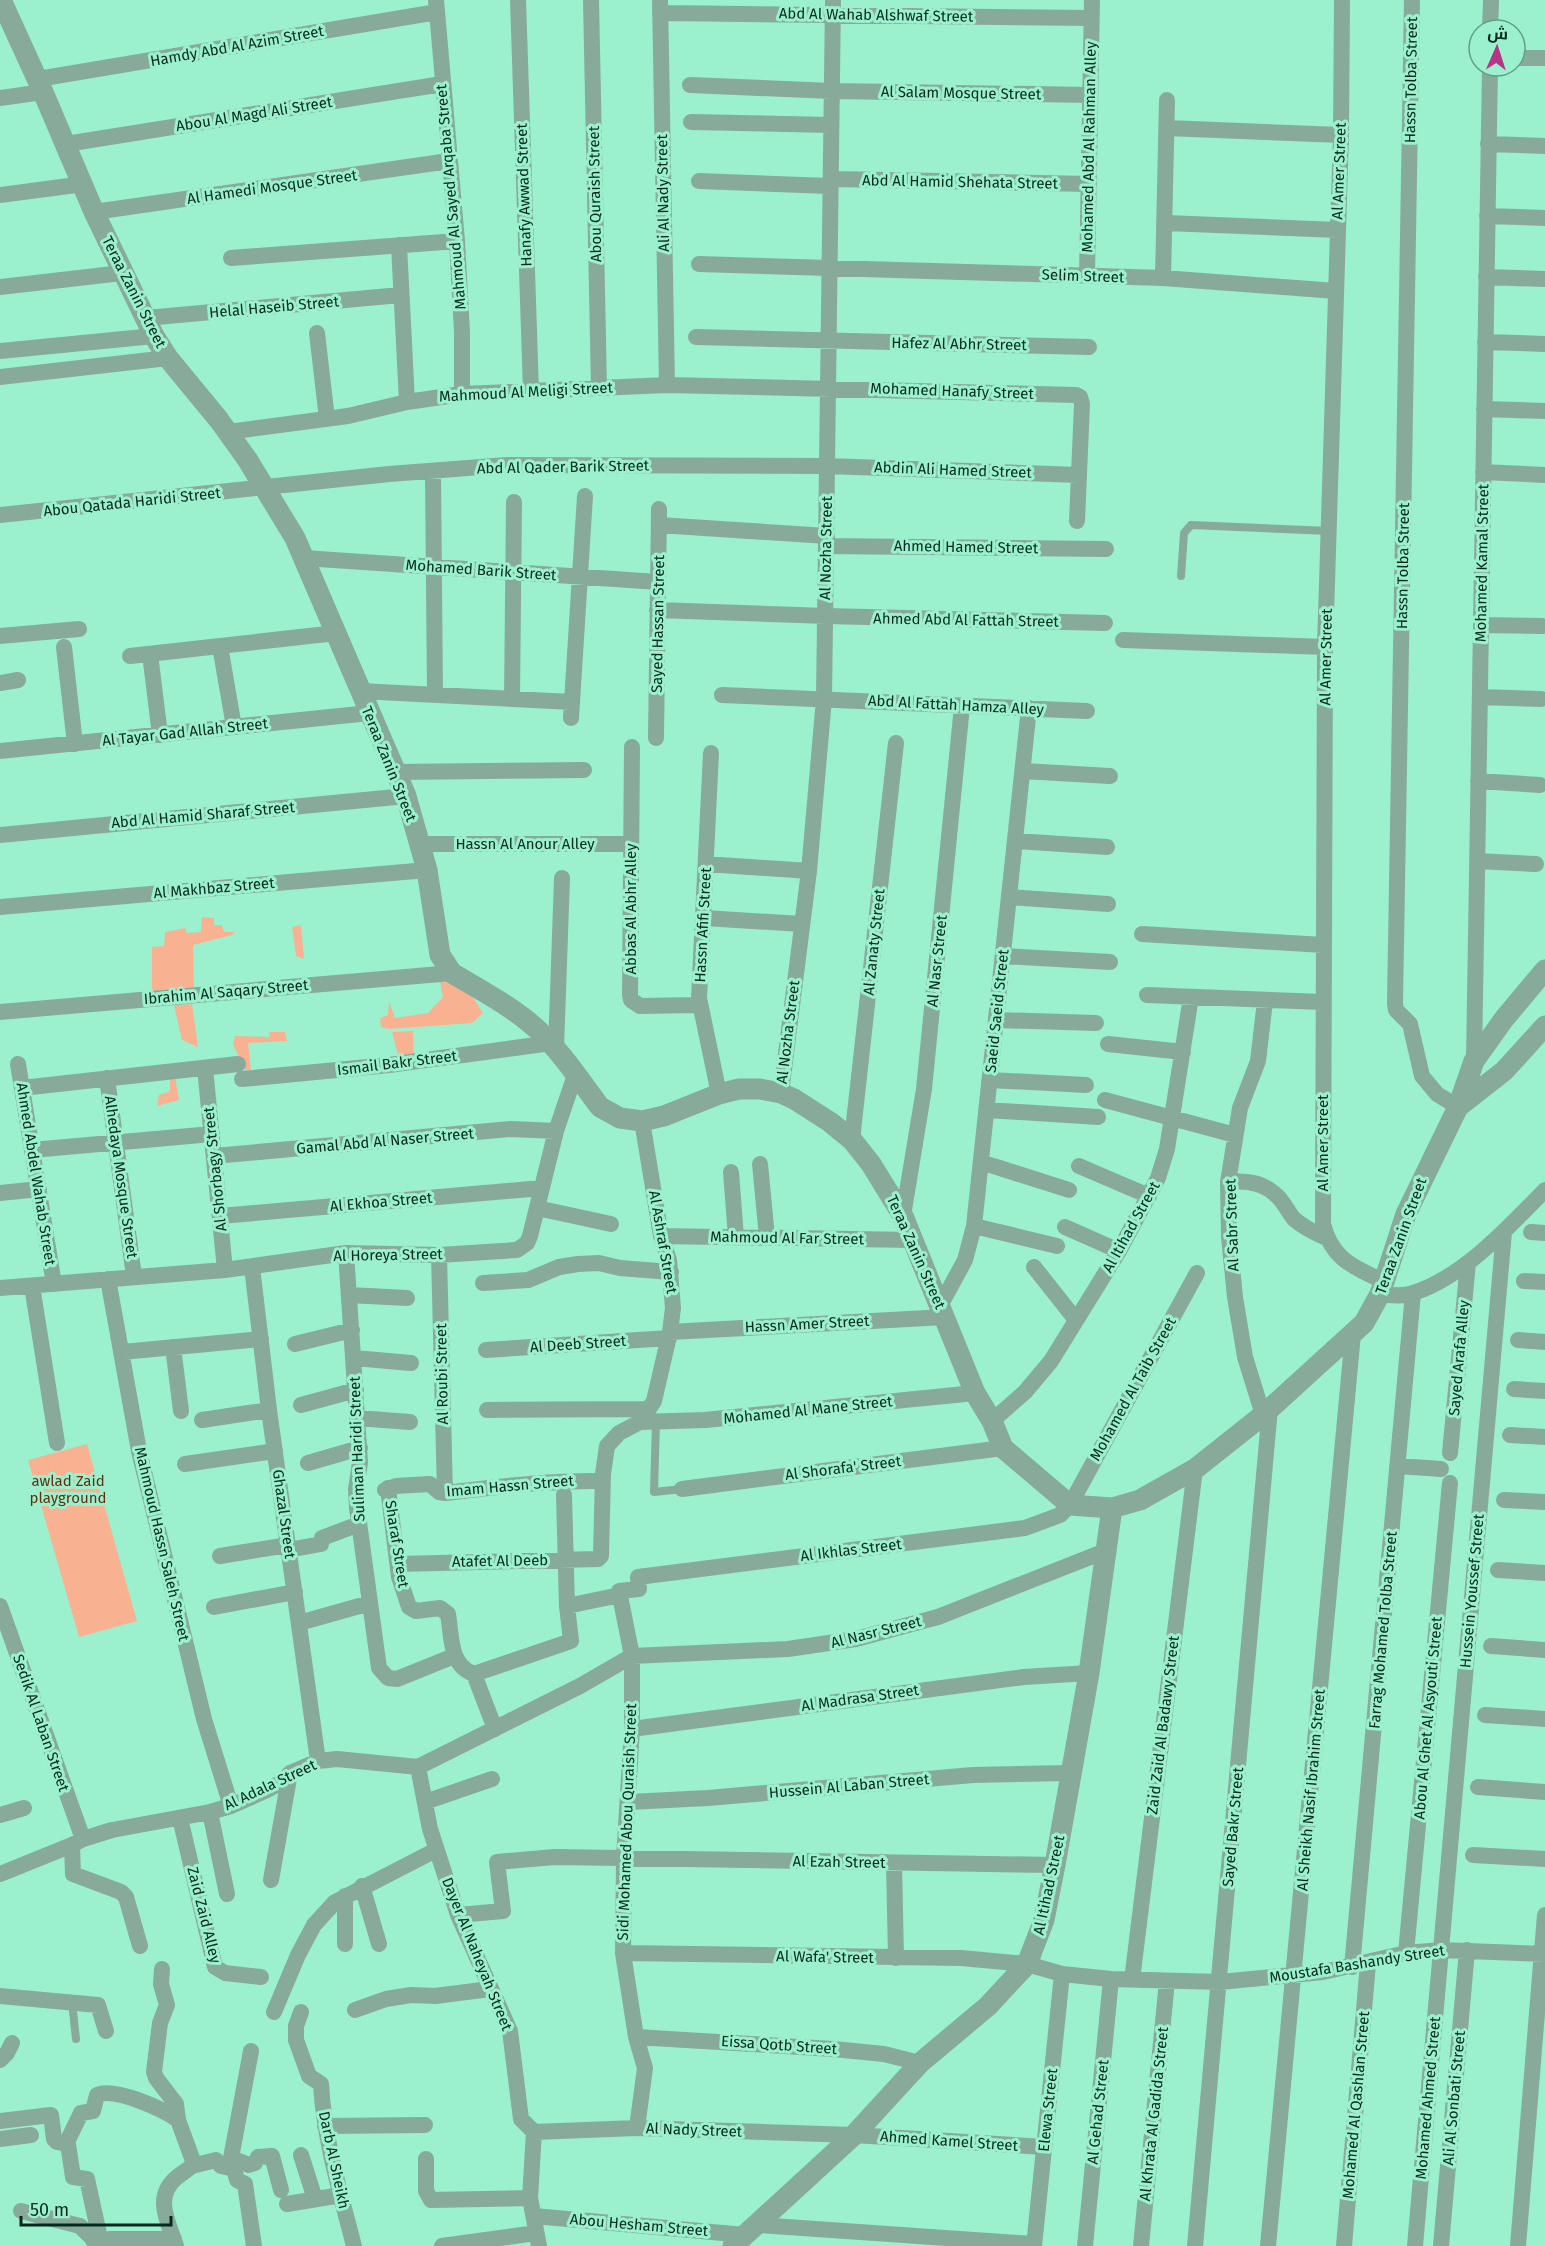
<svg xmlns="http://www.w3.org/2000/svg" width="1545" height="2246" viewBox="0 0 1545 2246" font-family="'Fira Sans',Cairo,sans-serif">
<rect width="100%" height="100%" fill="#9bf1cd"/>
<!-- green -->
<path fill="#f8b292" d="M202 917 214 918V925H222L224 932H235L232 935 193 945 194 992 152 995V947L164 946 165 932 185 928 187 933 201 932Z
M301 925 304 959 296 956 292 927Z
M440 982 464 983 483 1013 472 1023 389 1029 381 1027 380 1018 388 1015 389 1001 395 1018 428 1013 443 997Z
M192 1004 198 1047 182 1040 174 1005Z
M413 1031 414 1056 399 1059 392 1032Z
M269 1032H285L287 1041 248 1043 251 1070H245L233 1044 235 1036 270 1037Z
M170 1077H175L179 1100 157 1106 159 1095 170 1091Z
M87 1444 137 1621 79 1637 28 1460Z"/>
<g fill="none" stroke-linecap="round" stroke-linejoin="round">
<!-- service -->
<path stroke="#88aa9b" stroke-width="8" d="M1181 576 1184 533 1191 525 1330 531
M656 1421 654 1492 682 1489
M72 2002 76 2039"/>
<!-- minor -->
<path stroke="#88aa9b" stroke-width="16" d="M436 0 457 241 462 332V394
M518 0 531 391
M591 0 599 388
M660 0 667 385
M1342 0 1341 135 1325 647 1323 1224C1332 1260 1354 1267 1385 1282
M1412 0 1395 1003 1396 1010 1410 1024 1422 1076 1437 1094 1458 1107
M660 13 1091 18
M1490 30 1491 0
M1515 58H1545
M38 79 437 12
M690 85 832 91 1090 95
M0 98 43 92
M691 122 831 125
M1167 128 1341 135
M66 144 442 84
M1488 144 1545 146
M831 179 1089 184
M699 181 830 186
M0 195 84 184
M94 212 449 161
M1487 216 1545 218
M1166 223 1338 230
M399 245 407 402
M231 258 457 241
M699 264 1163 278 1336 291
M1087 276 1092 0
M1486 277 1544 279
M1163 278 1167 100
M0 287 122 273
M146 318 401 295
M317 333 327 419
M696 337 1089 347
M1485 342 1545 344
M0 351 154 336
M0 377 168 358
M1484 409 1545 411
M228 432 348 416 407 402 462 394 667 385 1076 395 1080 397 1082 404 1077 521
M433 472 435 695
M1483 472 1544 475
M0 515 389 474 507 465 827 466 1079 475
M659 525 827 536
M826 546 1106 549
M304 558 658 582
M657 610 826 616 1105 623
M1481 625 1542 626
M0 636 79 629
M1123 640 1325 647
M220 646 234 727
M64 647 75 744
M150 654 160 735
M130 656 336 633
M0 683 18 680
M360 691 572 702
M722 695 1087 711
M1480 697 1541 699
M512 699 514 502
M571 718 585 496
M656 738 659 509
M632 747 630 995 631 1000 640 1006 699 1005
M0 751 369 713
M711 753 699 998 719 1094
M1023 771 1110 776
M395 772 584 770
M1478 781 1540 785
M0 835 406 796
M1015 841 1107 847
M420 844H631
M1477 861 1536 864
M706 864 809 871
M1009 897 1108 904
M0 907 427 870
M704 918 802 924
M1142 934 1323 945
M1003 956 1110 962
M1147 995 1323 1002
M0 1012 452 973
M997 1020 1096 1023
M1108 1044 1183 1052
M556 1049 562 878
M1474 1061 1490 66
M18 1064 54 1284
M205 1068 225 1270
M107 1078 134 1276
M242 1079 389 1065 551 1043
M990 1080 1086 1085
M22 1088 238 1064
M781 1093 809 871 824 699 833 0
M1105 1100 1235 1135
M987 1110 1098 1117
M852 1140 896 743
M32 1150 212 1134
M214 1156 511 1129 556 1131
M981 1162 1069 1190
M760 1164 767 1237
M1079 1166 1149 1196
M731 1172 736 1237
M1228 1182C1249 1180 1266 1183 1280 1199 1285 1205 1289 1213 1294 1219 1304 1228 1315 1233 1327 1238
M0 1193 39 1189
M537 1208 611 1224
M220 1216 542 1188
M903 1216 924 1089 962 706
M974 1226 1057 1246
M1065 1227 1119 1251
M1531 1232 1545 1233
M661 1236 912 1240
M346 1253 360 1462 356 1490 357 1508 379 1668 388 1678 397 1679 454 1656
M439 1255 445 1493
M252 1267 269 1410 318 1761
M1034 1267 1076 1320
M108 1279 139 1451 204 1719 231 1806
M1524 1281 1545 1282
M483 1283 528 1280 559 1267 578 1264 599 1263 620 1268 671 1272
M32 1286 57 1443
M0 1288 225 1270 346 1253 439 1255 517 1250 527 1243 530 1236 556 1131 575 1075
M1380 1294C1391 1295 1403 1297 1413 1293 1462 1278 1510 1226 1545 1190
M349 1295 407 1298
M940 1306 965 1260 974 1226 1029 708
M670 1332 945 1317
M1518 1340 1545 1342
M295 1344 352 1330
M173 1347 181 1411
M486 1350 669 1338
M122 1352 261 1339
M354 1358 411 1363
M1514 1389 1545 1391
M301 1405 356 1390
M487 1410 649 1409
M1263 1415 1245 1357 1235 1297 1229 1237 1228 1182 1240 1108 1258 1061 1265 1001
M357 1418 410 1422
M202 1420 269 1410
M992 1421 1025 1392 1051 1361 1119 1251 1158 1178 1167 1149 1191 997
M640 1422 705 1420 975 1393
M1510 1435 1545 1437
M1450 1453 1468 1263
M308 1463 360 1448
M185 1464 275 1451
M1398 1466 1441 1469
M388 1488 399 1577 409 1607 416 1611 440 1608 448 1614C452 1637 449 1665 474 1674L495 1729
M682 1489 1003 1448
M385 1490 396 1486 430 1484 439 1492 445 1493C497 1487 549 1480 602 1481
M564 1495 567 1606
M1504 1500 1545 1502
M288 1550 321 1544 322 1538 359 1524
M220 1556 288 1545
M398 1564 598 1559 601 1556 603 1474 607 1446 619 1433 640 1422 654 1401 670 1332 673 1308 669 1260 661 1236 642 1121
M1498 1570 1545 1573
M0 1606 83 1839
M214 1607 295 1592
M299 1623 370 1603
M1491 1646 1545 1650
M474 1674 571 1641 567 1606 620 1595
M1485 1715 1545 1719
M632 1729 1024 1677 1089 1673
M418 1767 430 1829 458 1915 510 2031 521 2119 534 2132 530 2198 539 2246
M1478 1787 1545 1792
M425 1802 492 1779
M629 1802 708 1798 973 1775 1070 1773
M210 1812 227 1894
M0 1815 24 1808
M180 1818 215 1967 225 1973 261 1977
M72 1845 73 1874 121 1892 126 1897 140 1946
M1473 1855 1545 1859
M894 1863 896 1958
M0 1874 72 1845 83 1839 112 1830 210 1812 231 1806 267 1790 282 1782 290 1773 318 1761 337 1759 418 1767 580 1686 632 1656 788 1649 856 1639 938 1617 1108 1550
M271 1880 290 1773
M362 1886 379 1944
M345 1896V1944
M458 1915 503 1911 497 1862 555 1857 1055 1865
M623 1953 961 1958 1027 1964 1062 1974 1111 1979 1220 1982 1323 1972 1406 1953 1441 1950 1545 1954
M1406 1953 1450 1483
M1352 1967 1413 1293
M162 1969 161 1984 167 2005 160 2023 154 2072 156 2078 176 2104 178 2120 193 2161 192 2166C187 2170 181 2174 176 2178 153 2198 169 2223 176 2246
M1132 1980 1195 1469
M0 1996 98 2005 106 2031
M355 2010 386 1999 411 1995 435 1996 490 1989
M274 2012 298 1955 314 1925 335 1902 436 1850
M301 2012 296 2026V2040L309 2076 321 2084C324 2139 340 2192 354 2246
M636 2037 833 2049 884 2054 920 2063
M251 2051 231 2158 237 2180 245 2184 254 2246
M0 2060 7 2053 12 2043
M0 2121 51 2115 54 2139 57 2142 68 2144 73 2177 87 2179 101 2243
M325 2126 425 2125
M637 2128 645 2068 636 2037 623 1953 624 1858 632 1729V1656L619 1591 639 1589 638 1577 1025 1528 1060 1515 1070 1505 1197 1273
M534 2132 637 2128 854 2135 1044 2147
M0 2139 31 2135
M67 2142 81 2113 93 2111 97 2095C115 2087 163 2109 178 2120
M301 2155 315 2199
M231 2158 249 2165 255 2163 258 2157 272 2156 281 2190
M426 2159V2191L431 2200 530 2198
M192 2166 216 2160 221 2166 234 2169
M287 2204 341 2195
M21 2211 80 2226 91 2237 97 2246
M534 2216 745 2235
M758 2225 1034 2244
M100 2246 101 2243 109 2239H174
M442 2246 536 2233
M1034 2246 1062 1974
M1085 2246 1111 1979
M1141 2246 1167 1981
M1195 2246 1270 1408
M1268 2246 1353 1334
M1344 2246 1368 1963
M1415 2246 1504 1232
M1441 2246 1467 1950
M1518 2246 1545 1915"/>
<!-- tertiary -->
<path stroke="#88aa9b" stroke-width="21" d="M1 0 43 92 94 212 154 336 168 358 219 420 247 459 295 538 406 796 427 870 440 955 452 973C482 991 515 1008 540 1032 563 1054 581 1082 600 1107L620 1118 642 1121 664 1116 719 1094 739 1089H760L781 1093 794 1099 830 1122 852 1140 871 1164 903 1216 975 1393 992 1421 1003 1448 1070 1505 1112 1508 1140 1500 1195 1469 1263 1415 1364 1323 1380 1294 1406 1214 1458 1107 1474 1061 1504 1019 1545 970
M1458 1107 1504 1071 1545 1026
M733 2246 854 2135 920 2063 988 2006 1027 1964 1044 1920 1055 1865 1089 1673 1112 1508"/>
</g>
<g text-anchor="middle" stroke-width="6" stroke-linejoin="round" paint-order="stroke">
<!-- street labels -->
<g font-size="15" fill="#042a1e" stroke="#9bf1cd">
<text transform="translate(876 15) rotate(1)" y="5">Abd Al Wahab Alshwaf Street</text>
<text transform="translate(237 46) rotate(-10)" y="5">Hamdy Abd Al Azim Street</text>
<text transform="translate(1411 80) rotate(-89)" y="5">Hassn Tolba Street</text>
<text transform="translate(961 93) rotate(1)" y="5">Al Salam Mosque Street</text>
<text transform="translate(254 114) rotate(-9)" y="5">Abou Al Magd Ali Street</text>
<text transform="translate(1089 147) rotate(-89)" y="5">Mohamed Abd Al Rahman Alley</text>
<text transform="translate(1339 171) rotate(-88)" y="5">Al Amer Street</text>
<text transform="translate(960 182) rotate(1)" y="5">Abd Al Hamid Shehata Street</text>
<text transform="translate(272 187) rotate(-8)" y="5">Al Hamedi Mosque Street</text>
<text transform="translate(663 193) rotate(-91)" y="5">Ali Al Nady Street</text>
<text transform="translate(595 194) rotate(-91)" y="5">Abou Quraish Street</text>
<text transform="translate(524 195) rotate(-92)" y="5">Hanafy Awwad Street</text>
<text transform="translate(451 197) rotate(-95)" y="5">Mahmoud Al Sayed Arqaba Street</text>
<text transform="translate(1083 276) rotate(2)" y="5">Selim Street</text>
<text transform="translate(134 292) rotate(63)" y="5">Teraa Zanin Street</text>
<text transform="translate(274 307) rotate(-5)" y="5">Helal Haseib Street</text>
<text transform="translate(959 344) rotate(1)" y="5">Hafez Al Abhr Street</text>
<text transform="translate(952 391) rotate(2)" y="5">Mohamed Hanafy Street</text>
<text transform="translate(526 392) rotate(-3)" y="5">Mahmoud Al Meligi Street</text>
<text transform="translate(563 467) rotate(-1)" y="5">Abd Al Qader Barik Street</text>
<text transform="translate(953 470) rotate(2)" y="5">Abdin Ali Hamed Street</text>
<text transform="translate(132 502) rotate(-6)" y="5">Abou Qatada Haridi Street</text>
<text transform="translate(966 547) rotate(1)" y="5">Ahmed Hamed Street</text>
<text transform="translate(826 548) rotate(-89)" y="5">Al Nozha Street</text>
<text transform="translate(1482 563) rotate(-89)" y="5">Mohamed Kamal Street</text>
<text transform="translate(1403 566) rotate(-89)" y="5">Hassn Tolba Street</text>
<text transform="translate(481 570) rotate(4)" y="5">Mohamed Barik Street</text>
<text transform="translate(966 620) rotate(1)" y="5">Ahmed Abd Al Fattah Street</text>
<text transform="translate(658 624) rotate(-89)" y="5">Sayed Hassan Street</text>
<text transform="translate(1326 657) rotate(-89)" y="5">Al Amer Street</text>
<text transform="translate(956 705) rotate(3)" y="5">Abd Al Fattah Hamza Alley</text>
<text transform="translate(185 732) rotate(-6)" y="5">Al Tayar Gad Allah Street</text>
<text transform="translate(389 764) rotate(68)" y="5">Teraa Zanin Street</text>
<text transform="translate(203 815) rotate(-5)" y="5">Abd Al Hamid Sharaf Street</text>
<text x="525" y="849">Hassn Al Anour Alley</text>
<text transform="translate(214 888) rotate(-5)" y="5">Al Makhbaz Street</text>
<text transform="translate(631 909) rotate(-90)" y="5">Abbas Al Abhr Alley</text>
<text transform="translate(703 925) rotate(-87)" y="5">Hassn Afifi Street</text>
<text transform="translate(874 942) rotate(-84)" y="5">Al Zanaty Street</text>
<text transform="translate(937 961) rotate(-84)" y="5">Al Nasr Street</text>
<text transform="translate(226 992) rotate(-5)" y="5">Ibrahim Al Saqary Street</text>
<text transform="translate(997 1011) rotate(-84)" y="5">Saeid Saeid Street</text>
<text transform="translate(788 1032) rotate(-83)" y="5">Al Nozha Street</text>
<text transform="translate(397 1063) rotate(-7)" y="5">Ismail Bakr Street</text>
<text transform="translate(385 1141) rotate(-5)" y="5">Gamal Abd Al Naser Street</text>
<text transform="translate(1323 1143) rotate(-90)" y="5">Al Amer Street</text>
<text transform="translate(215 1169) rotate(-96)" y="5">Al Shorbagy Street</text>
<text transform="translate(36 1174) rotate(81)" y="5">Ahmed Abdel Wahab Street</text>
<text transform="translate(121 1177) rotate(82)" y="5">Alhedaya Mosque Street</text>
<text transform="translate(381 1202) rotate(-5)" y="5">Al Ekhoa Street</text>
<text transform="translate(1232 1225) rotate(-92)" y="5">Al Sabr Street</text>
<text transform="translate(1131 1227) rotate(-61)" y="5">Al Itihad Street</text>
<text transform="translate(1401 1236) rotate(-70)" y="5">Teraa Zanin Street</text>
<text transform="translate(787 1238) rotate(1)" y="5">Mahmoud Al Far Street</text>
<text transform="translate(663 1242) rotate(80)" y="5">Al Ashraf Street</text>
<text transform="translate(916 1252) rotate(66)" y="5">Teraa Zanin Street</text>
<text transform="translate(388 1255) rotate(-1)" y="5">Al Horeya Street</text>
<text transform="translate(807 1324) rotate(-3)" y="5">Hassn Amer Street</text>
<text transform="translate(578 1344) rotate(-4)" y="5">Al Deeb Street</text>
<text transform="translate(1459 1358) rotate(-85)" y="5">Sayed Arafa Alley</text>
<text transform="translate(442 1374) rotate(-91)" y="5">Al Roubi Street</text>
<text transform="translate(1133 1389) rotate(-61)" y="5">Mohamed Al Taib Street</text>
<text transform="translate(808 1410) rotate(-6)" y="5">Mohamed Al Mane Street</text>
<text transform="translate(357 1449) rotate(-92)" y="5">Suliman Haridi Street</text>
<text transform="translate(843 1468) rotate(-7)" y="5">Al Shorafa' Street</text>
<text transform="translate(510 1486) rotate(-5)" y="5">Imam Hassn Street</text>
<text transform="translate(284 1514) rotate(82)" y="5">Ghazal Street</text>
<text transform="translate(162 1544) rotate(77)" y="5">Mahmoud Hassn Saleh Street</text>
<text transform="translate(397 1544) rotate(81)" y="5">Sharaf Street</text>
<text transform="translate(851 1550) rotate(-7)" y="5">Al Ikhlas Street</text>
<text transform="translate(500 1561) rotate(-1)" y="5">Atafet Al Deeb</text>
<text transform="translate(1472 1591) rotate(-85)" y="5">Hussein Youssef Street</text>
<text transform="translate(1383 1630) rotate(-85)" y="5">Farrag Mohamed Tolba Street</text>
<text transform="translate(876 1632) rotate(-14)" y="5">Al Nasr Street</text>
<text transform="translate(860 1698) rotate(-8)" y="5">Al Madrasa Street</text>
<text transform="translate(1428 1718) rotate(-85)" y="5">Abou Al Ghet Al Asyouti Street</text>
<text transform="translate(41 1723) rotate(71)" y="5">Sedik Al Laban Street</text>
<text transform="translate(1163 1725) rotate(-83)" y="5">Zaid Zaid Al Badawy Street</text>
<text transform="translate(270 1785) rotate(-25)" y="5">Al Adala Street</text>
<text transform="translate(849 1786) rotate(-5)" y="5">Hussein Al Laban Street</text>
<text transform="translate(1311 1790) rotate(-85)" y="5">Al Sheikh Nasif Ibrahim Street</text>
<text transform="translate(627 1822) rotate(-88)" y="5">Sidi Mohamed Abou Quraish Street</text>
<text transform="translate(1233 1827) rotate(-85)" y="5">Sayed Bakr Street</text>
<text transform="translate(839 1862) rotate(1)" y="5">Al Ezah Street</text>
<text transform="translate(1049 1885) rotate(-78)" y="5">Al Itihad Street</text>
<text transform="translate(204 1915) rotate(76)" y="5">Zaid Zaid Alley</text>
<text transform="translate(477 1954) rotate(68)" y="5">Dayer Al Naheyah Street</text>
<text transform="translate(825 1957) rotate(1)" y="5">Al Wafa' Street</text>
<text transform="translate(1357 1964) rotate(-9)" y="5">Moustafa Bashandy Street</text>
<text transform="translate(779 2045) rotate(4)" y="5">Eissa Qotb Street</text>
<text transform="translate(1428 2098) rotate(-85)" y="5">Mohamed Ahmed Street</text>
<text transform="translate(1454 2098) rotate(-85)" y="5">Ali Al Sonbati Street</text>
<text transform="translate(1356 2105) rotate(-85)" y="5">Mohamed Al Qashlan Street</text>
<text transform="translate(1048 2110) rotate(-84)" y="5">Elewa Street</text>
<text transform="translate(1098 2112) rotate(-84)" y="5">Al Gehad Street</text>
<text transform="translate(1154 2114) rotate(-84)" y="5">Al Khrata Al Gadida Street</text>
<text transform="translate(694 2130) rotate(2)" y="5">Al Nady Street</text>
<text transform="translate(949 2141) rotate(4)" y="5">Ahmed Kamel Street</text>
<text transform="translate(334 2160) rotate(78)" y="5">Darb Al Sheikh</text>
<text transform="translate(639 2225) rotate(5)" y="5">Abou Hesham Street</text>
</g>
<!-- park labels -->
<g font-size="15" fill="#642d0f" stroke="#9bf1cd">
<text x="68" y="1486">awlad Zaid<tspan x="68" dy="17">playground</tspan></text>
</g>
</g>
<!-- north arrow -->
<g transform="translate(1497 48) rotate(3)"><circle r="28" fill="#9bf1cd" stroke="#5fa187" stroke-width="1.5"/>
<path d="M0-4.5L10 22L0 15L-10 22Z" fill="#b43685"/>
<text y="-9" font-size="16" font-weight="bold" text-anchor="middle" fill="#042a1e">ش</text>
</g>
<!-- scale -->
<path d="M21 2216v9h150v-9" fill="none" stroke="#042a1e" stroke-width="3"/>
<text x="30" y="2216" font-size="18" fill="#042a1e" stroke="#9bf1cd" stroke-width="4.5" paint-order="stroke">50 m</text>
</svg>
